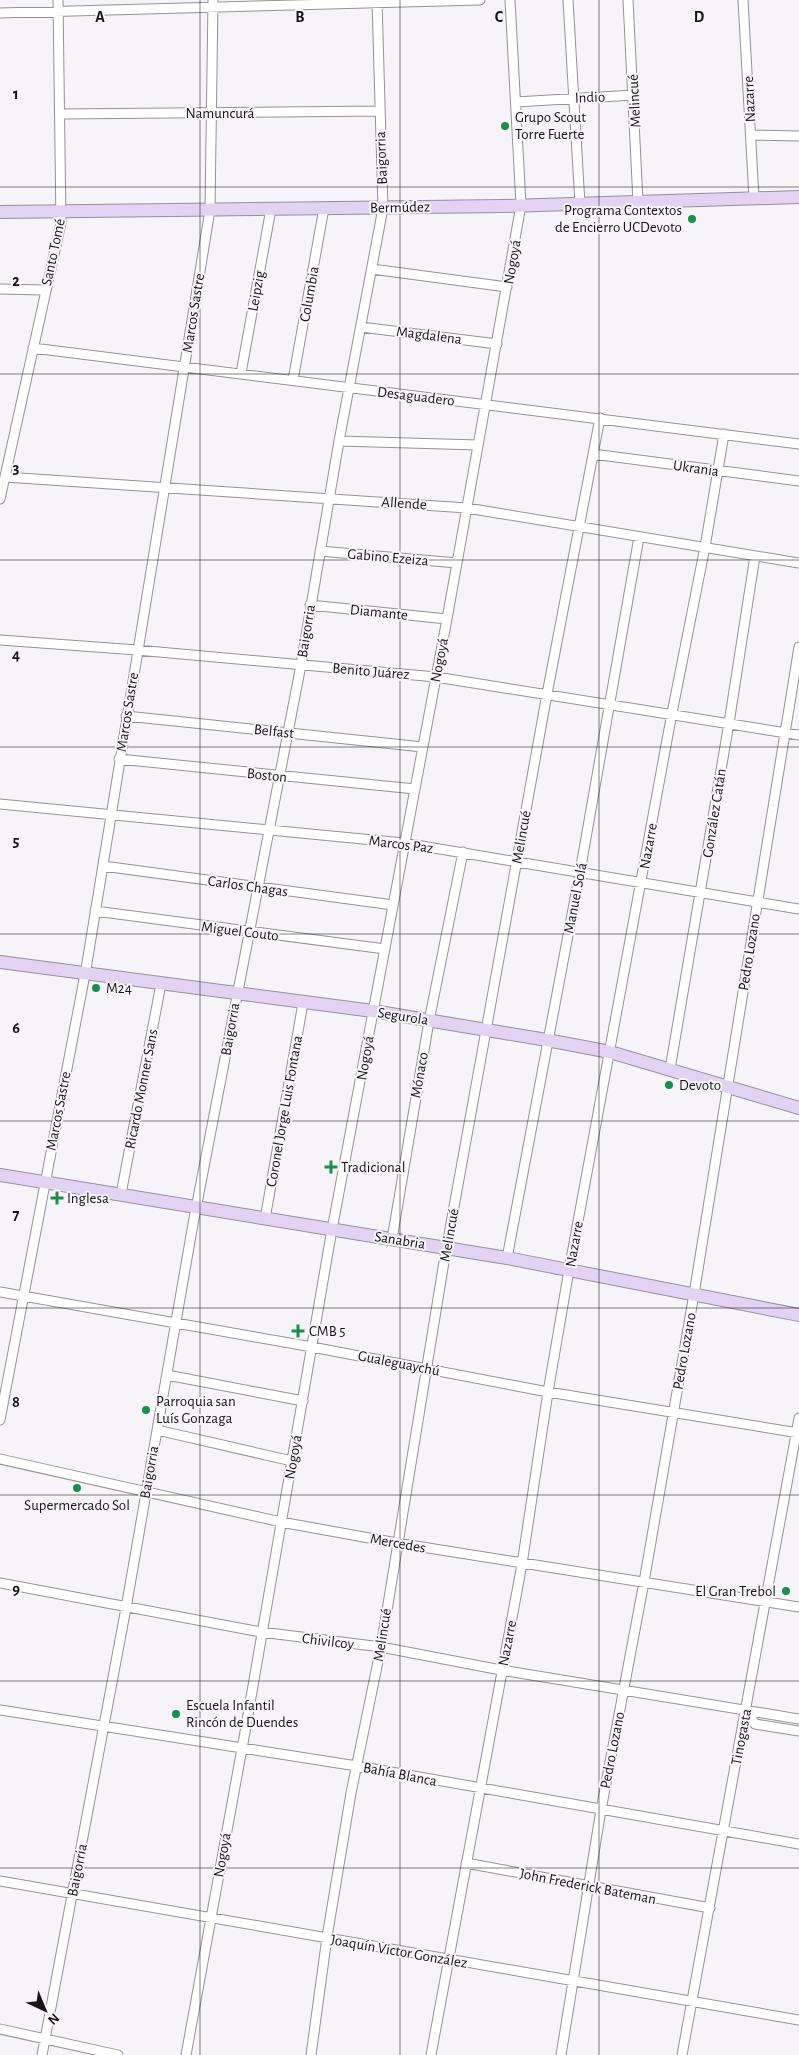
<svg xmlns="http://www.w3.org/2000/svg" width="799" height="2055" viewBox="0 0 799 2055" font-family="'Alegreya Sans',sans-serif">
<rect width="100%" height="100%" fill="#f6f4f9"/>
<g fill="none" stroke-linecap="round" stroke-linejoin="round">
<defs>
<path id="street" d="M568 0 580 204
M628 0 638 202
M743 0 754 198
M0 13 480 0
M516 102 634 95
M60 114 380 111
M751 135 799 136
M372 269 507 287
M0 289 45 290
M361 327 497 344
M33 348 799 444
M241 373 271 209
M293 380 324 208
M339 441 478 445
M593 454 799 481
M5 477 467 508 799 563
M0 499 61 223 58 0
M320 551 457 563
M310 605 447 619
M0 640 137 650 436 677 799 735
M126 716 423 747
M119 759 415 789
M0 804 404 843 799 909
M103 866 393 905
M95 911 385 949
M670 1069 729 723 755 556
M121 1194 161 984
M265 1219 303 1003
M392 1239 429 1021 463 852
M507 1258 580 872 639 537
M0 1292 312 1347 548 1392 799 1433
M167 1375 303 1401
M0 1420 86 969 210 210 213 0
M157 1430 292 1461
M0 1459 281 1522 397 1543 799 1607
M0 1583 261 1632 381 1647 501 1670 799 1719
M0 1710 357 1766 799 1844
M746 1710 755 1724 799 1731
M466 1863 710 1908
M0 1881 799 2020
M0 2029 118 2055
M42 2055 126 1608 193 1224 301 665 339 441 383 208 377 0
M186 2055 245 1732 331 1235 447 619 521 205 510 0
M311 2055 327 1937 351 1793 381 1647 444 1262 547 694 600 418
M431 2055 522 1564 548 1392 569 1270 672 713 705 547 724 434
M561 2055 601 1810 644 1582 694 1294 799 647
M682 2055 799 1418"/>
<path id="secondary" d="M0 212 504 206 799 197
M0 962 373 1011 547 1040 610 1052 799 1108
M0 1175 507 1258 799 1315"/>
</defs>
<!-- street casing -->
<use href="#street" stroke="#949297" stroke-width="11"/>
<!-- secondary casing -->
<use href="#secondary" stroke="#949297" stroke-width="14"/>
<!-- street -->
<use href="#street" stroke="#fff" stroke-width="9"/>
<!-- secondary -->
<use href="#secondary" stroke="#e2d3f4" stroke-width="12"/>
</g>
<!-- grid -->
<path fill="none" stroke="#161517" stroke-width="1" stroke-opacity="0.55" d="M200 0V2055M400 0V2055M599 0V2055M0 187H799M0 374H799M0 560H799M0 747H799M0 934H799M0 1121H799M0 1308H799M0 1495H799M0 1681H799M0 1868H799"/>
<!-- markers -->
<g fill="#16914d" stroke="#f6f4f9" stroke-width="2">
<circle cx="505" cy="126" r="5"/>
<circle cx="692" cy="219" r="5"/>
<circle cx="96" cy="988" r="5"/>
<circle cx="669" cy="1085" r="5"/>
<path d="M328.5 1159.5h5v5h5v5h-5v5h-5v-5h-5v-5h5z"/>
<path d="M54.5 1190.5h5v5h5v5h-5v5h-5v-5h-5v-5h5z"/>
<path d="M295.5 1323.5h5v5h5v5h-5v5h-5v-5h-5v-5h5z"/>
<circle cx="146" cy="1410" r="5"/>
<circle cx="77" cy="1488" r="5"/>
<circle cx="786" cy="1591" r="5"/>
<circle cx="176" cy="1714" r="5"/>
</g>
<g text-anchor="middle" stroke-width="4" stroke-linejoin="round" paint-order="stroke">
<!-- street labels -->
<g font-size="15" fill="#161517" stroke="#f6f4f9">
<text transform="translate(590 97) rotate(-2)" y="5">Indio</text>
<text transform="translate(749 99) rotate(-93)" y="5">Nazarre</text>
<text transform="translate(634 101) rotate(-93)" y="5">Melincué</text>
<text x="220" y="118">Namuncurá</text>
<text transform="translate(381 158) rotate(-92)" y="5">Baigorria</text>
<text transform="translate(400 207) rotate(-1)" y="5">Bermúdez</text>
<text transform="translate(53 252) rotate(-78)" y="5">Santo Tomé</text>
<text transform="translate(512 262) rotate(-80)" y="5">Nogoyá</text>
<text transform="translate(256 291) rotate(-80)" y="5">Leipzig</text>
<text transform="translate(309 294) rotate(-80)" y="5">Columbia</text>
<text transform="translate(193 313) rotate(-81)" y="5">Marcos Sastre</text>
<text transform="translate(429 335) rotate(7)" y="5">Magdalena</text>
<text transform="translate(416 396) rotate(7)" y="5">Desaguadero</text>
<text transform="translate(696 468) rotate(8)" y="5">Ukrania</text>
<text transform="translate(404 503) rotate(4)" y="5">Allende</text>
<text transform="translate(388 557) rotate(5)" y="5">Gabino Ezeiza</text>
<text transform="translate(379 612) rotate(6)" y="5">Diamante</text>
<text transform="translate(306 631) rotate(-81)" y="5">Baigorria</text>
<text transform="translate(439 660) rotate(-79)" y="5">Nogoyá</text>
<text transform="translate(371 671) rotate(5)" y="5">Benito Juárez</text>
<text transform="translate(127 712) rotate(-81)" y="5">Marcos Sastre</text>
<text transform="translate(274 731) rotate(6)" y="5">Belfast</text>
<text transform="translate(267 775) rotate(6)" y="5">Boston</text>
<text transform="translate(714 813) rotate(-81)" y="5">González Catán</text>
<text transform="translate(521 837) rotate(-80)" y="5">Melincué</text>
<text transform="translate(401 844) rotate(7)" y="5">Marcos Paz</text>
<text transform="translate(648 846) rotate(-80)" y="5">Nazarre</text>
<text transform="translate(248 886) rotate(8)" y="5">Carlos Chagas</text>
<text transform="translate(575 898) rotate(-79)" y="5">Manuel Solá</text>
<text transform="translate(240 931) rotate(7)" y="5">Miguel Couto</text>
<text transform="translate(749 952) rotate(-81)" y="5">Pedro Lozano</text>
<text transform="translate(403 1016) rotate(9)" y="5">Segurola</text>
<text transform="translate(230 1029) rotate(-80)" y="5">Baigorria</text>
<text transform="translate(365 1058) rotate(-80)" y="5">Nogoyá</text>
<text transform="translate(419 1075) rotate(-80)" y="5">Mónaco</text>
<text transform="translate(141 1089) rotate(-79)" y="5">Ricardo Monner Sans</text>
<text transform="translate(58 1111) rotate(-79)" y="5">Marcos Sastre</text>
<text transform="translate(284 1111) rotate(-80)" y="5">Coronel Jorge Luis Fontana</text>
<text transform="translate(449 1235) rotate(-80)" y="5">Melincué</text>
<text transform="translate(400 1240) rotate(9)" y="5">Sanabria</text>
<text transform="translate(574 1244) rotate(-80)" y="5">Nazarre</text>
<text transform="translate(684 1351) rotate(-80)" y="5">Pedro Lozano</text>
<text transform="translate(399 1363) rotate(11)" y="5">Gualeguaychú</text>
<text transform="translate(293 1457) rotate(-80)" y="5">Nogoyá</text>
<text transform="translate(149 1472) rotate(-80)" y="5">Baigorria</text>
<text transform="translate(398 1543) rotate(10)" y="5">Mercedes</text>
<text transform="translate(382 1635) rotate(-81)" y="5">Melincué</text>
<text transform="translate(328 1641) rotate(7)" y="5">Chivilcoy</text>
<text transform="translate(507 1643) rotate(-79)" y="5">Nazarre</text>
<text transform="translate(741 1737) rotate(-79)" y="5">Tinogasta</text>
<text transform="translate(612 1750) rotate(-79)" y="5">Pedro Lozano</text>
<text transform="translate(400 1774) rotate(11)" y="5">Bahía Blanca</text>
<text transform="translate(222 1855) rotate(-80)" y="5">Nogoyá</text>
<text transform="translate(77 1870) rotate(-79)" y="5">Baigorria</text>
<text transform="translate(588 1886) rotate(11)" y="5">John Frederick Bateman</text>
<text transform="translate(399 1951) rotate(10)" y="5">Joaquín Victor González</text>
</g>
<!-- poi labels -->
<g font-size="15" fill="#161517" stroke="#f6f4f9" text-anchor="start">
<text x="515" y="122">Grupo Scout<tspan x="515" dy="17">Torre Fuerte</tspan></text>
<text x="682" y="215" text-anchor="end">Programa Contextos<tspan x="682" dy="17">de Encierro UCDevoto</tspan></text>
<text x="106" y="993">M24</text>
<text x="679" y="1090">Devoto</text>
<text x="341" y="1172">Tradicional</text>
<text x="67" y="1203">Inglesa</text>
<text x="309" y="1336">CMB 5</text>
<text x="156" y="1406">Parroquia san<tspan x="156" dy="17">Luís Gonzaga</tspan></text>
<text x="77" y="1510" text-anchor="middle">Supermercado Sol</text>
<text x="776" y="1596" text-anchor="end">El Gran Trebol</text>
<text x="186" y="1710">Escuela Infantil<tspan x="186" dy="17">Rincón de Duendes</tspan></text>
</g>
</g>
<g font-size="16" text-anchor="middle" font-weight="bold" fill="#161517" stroke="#f6f4f9" stroke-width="4" stroke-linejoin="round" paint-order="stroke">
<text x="100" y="22">A</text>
<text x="300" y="22">B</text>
<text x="499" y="22">C</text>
<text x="699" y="22">D</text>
<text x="16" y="99">1</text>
<text x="16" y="286">2</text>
<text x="16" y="473">3</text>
<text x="16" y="660">4</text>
<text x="16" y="846">5</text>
<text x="16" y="1033">6</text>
<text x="16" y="1220">7</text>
<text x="16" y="1407">8</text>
<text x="16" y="1594">9</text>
</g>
<!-- north arrow -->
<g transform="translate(45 2010) rotate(136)" stroke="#f6f4f9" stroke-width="4" paint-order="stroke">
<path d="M0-4L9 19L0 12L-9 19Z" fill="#161517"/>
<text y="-8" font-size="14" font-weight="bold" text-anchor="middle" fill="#161517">N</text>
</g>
</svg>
